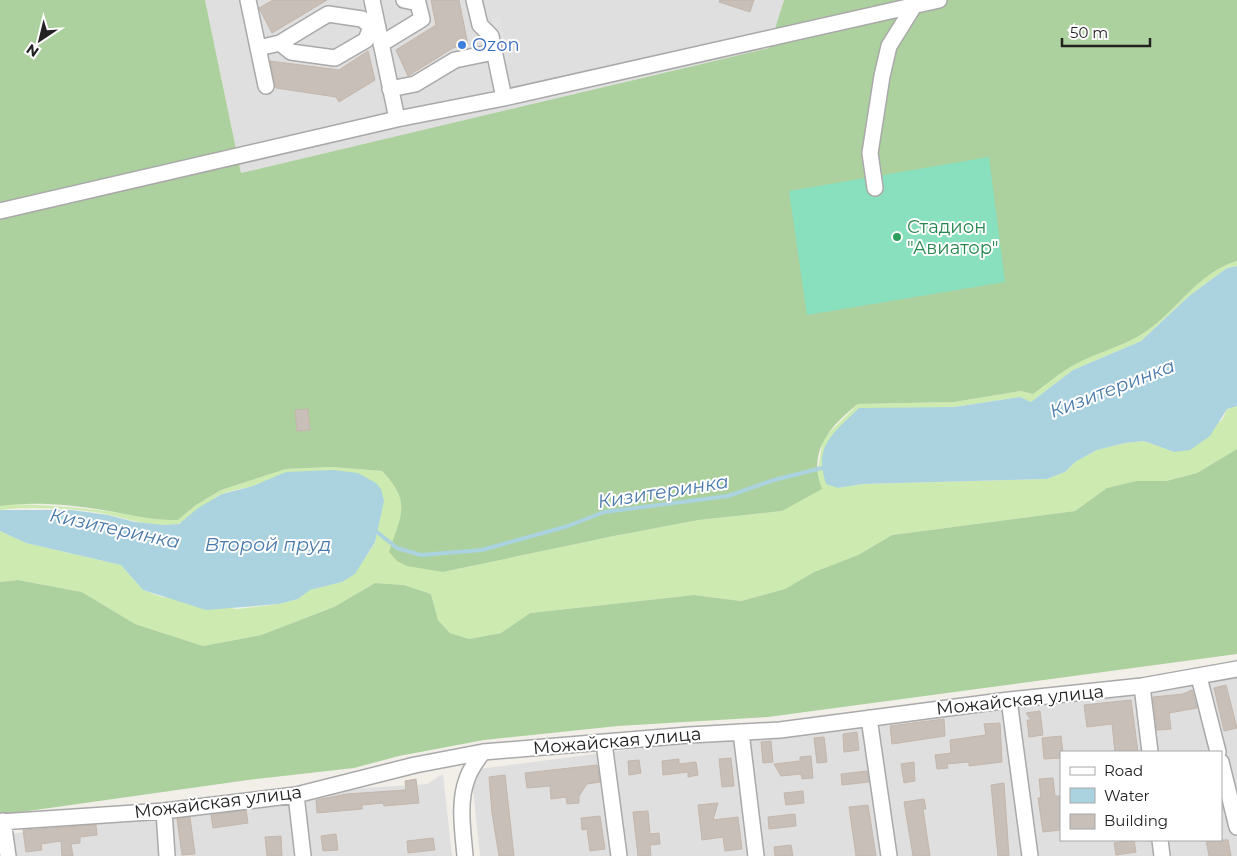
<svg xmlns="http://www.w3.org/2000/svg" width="1237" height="856" viewBox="0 0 1237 856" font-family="Montserrat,sans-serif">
<rect width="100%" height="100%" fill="#f2efe9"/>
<!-- residential -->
<path fill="#e0dfdf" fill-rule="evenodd" d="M205 0H784L770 48 241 173Z
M1237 671V856H480L471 770ZM1061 752H1221V840H1061Z
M443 774 452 856H0V835L166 815 305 792 427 784Z"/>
<!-- grass -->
<path fill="#cdebb0" d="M1237 261V266L1227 268 1189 296 1141 341 1073 370 1031 402 1020 397 954 407 838 488 863 484 1047 479 1065 472 1075 462 1097 450 1125 443 1144 441 1174 452 1222 420 1227 409 1237 406V449L1197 473 1166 481H1136L1108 488 1075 511 892 535 858 555 814 572 785 589 741 601 694 595 530 613 501 633 469 639 450 633 438 620 431 594 404 585 375 583 334 607 261 635 203 646 135 624 82 592 18 580 0 582V531L26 543 121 565 143 590 162 597 237 609 279 604 298 599 309 590 342 582 368 554 375 542 377 532 307 472C283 472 275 478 253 486 243 489 230 490 220 495 210 500 183 523 177 524 153 528 132 520 110 515 81 508 29 506 0 510V506L10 504C42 505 74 507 106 511 132 514 151 521 178 520L196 505 221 490 286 469 331 467 382 471C412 502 401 515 390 552L443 572 614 536 699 520 782 511 817 476 823 439 858 404 954 402 1021 391 1033 394C1046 385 1059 373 1074 365 1094 354 1117 348 1137 337 1174 317 1195 273 1237 261Z"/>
<!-- forest -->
<path fill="#add19e" d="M0 0H205L241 173 769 48 784 0H1237V261C1195 273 1174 317 1137 337 1117 348 1094 354 1074 365 1059 373 1046 385 1033 394L1021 391 954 402 858 404C830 426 807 452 822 489L782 511 699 520 614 536 443 572 407 566 397 561 389 552C401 515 412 502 382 471L331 467 286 469 221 490 196 505 178 520C154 521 133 515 109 511 75 505 34 501 0 506Z
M1237 449V654L768 717 618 726 484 740 399 756 354 768 248 780 0 815V582L18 580 82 592 135 624 203 646 261 635 334 607 375 583 404 585 431 594 438 620 450 633 469 639 501 633 530 613 694 595 741 601 785 589 814 572 858 555 892 535 1075 511 1107 488 1136 481H1166L1197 473Z"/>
<!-- pitch -->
<path fill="#88e0be" d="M989 157 1005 282 807 315 789 191Z"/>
<!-- parking -->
<path fill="#e2e2e2" d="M500 17 509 61 501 62 492 19Z"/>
<!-- water -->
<path fill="#aad3df" d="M1237 266V406L1227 409 1210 436 1190 450 1174 452 1144 441 1125 443 1097 450 1075 462 1065 472 1047 479 863 484 838 488 826 484C813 445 834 433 859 408L954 407 1020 397 1031 402 1073 370 1141 341 1189 296 1227 268Z
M333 470 358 473 376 483 381 489 384 501 375 542 355 574 342 582 310 590 298 599 279 604 206 610 143 590 121 565 26 543 0 531V510H72L108 515 135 522 164 525 179 524 198 508 222 494 253 486 286 472Z"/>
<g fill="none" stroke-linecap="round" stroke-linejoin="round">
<!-- stream -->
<path stroke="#aad3df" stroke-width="4" d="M373 533 377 532 397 548 421 555 482 550 568 526 604 512 728 496 774 480 826 467"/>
</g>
<!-- building -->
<path fill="#c7bfb8" stroke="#c4b6ab" d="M273 0H327L272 33 259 8Z
M431 0H459L468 45 453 48 408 76 396 50 436 25Z
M720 0H754L750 12 719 2Z
M368 51 375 80 339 102 336 97 276 88 270 61 339 70Z
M308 409 310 430 297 431 295 410Z
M1226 685 1237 728 1224 731 1214 688Z
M1192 690 1197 708 1169 713 1171 729 1157 730 1153 697 1183 694Z
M1131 700 1138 752H1115L1112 724 1087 727 1084 705Z
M1040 711 1043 735 1029 737 1027 720H1031L1026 713Z
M944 719 945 736 892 744 890 726Z
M1000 723 1002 762 969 766V762L947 764 948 768 937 769 935 755 951 753 950 740 986 735 984 724Z
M857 732 859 750 844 752 843 734Z
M1061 736 1063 752 1061 758 1044 759 1042 738Z
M824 737 827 762 817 763 814 738Z
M771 741 773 762 763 763 761 742Z
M811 756 813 778 802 779 801 774 781 776 774 764 800 761V757Z
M731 758 734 786 722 787 719 759Z
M679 759V764L696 762 698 775 688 777V772L663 775 662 761Z
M639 760 641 773 629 775 628 761Z
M914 762 915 781 904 783 901 764Z
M597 765 600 782 587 784 579 796V803L567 804 566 797 551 799 550 786 527 788 525 773Z
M867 771 869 782 842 785 841 774Z
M505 775 514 856H499L492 813 489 777Z
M1053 778 1055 796H1061V830L1043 832 1038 798H1041L1039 779Z
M416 779 419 803 384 806 383 803 362 805V809L317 813 316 800 347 794 406 790 405 781Z
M1004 783 1009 856H998L991 785Z
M803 791 804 803 786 805 784 793Z
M924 799 926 809H923L930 856H913L904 802Z
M718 803 713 820 738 817 742 849 725 851 723 837 702 840 698 805Z
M868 805 876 856H856L849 807Z
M246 810 248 823 213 828 211 815Z
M648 811 650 834 659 833 660 844 650 845 651 856H638L633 812Z
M795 814 796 826 769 829 768 817Z
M600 816 605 849 590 851 587 829 582 830 581 818Z
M190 817 195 854 182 855 177 819Z
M96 825 97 835 80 837V843L71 844 73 856H62L61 841 41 844 42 850 26 852 23 830Z
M336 834 338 850 323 851 321 836Z
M281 836 282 856H267L265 837Z
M433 838 435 850 408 853 407 841Z
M1134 840 1136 852 1116 855 1114 843Z
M1206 840H1228L1231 856H1209Z
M791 845 793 856H775L774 847Z"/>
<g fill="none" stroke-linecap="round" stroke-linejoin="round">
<defs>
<path id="minor" d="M248 0 266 86
M372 0 397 119
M474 0 480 25 491 36 504 98
M280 43 291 52 335 58 366 40 371 27
M381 44 422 19 418 3 404 0
M258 48 280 43 328 14 362 19 371 27H378
M390 89 415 84 455 60 494 52
M875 188 870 153 882 76 889 46 914 6
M0 211 397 119 504 98 939 0
M1199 677 1218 752
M1142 686 1150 752
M1009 700 1030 856
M869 718 889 856
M741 732 756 856
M604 743 619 856
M1221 762 1237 827
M296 795 303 856
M164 811 167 856
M3 821 8 856
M0 822 164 811 296 795 415 765 483 752 689 735 780 730 1009 700 1142 686 1237 669
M1160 840 1162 856
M465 856C463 832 458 802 467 779 470 769 477 760 483 752"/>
</defs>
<!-- minor casing -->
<use href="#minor" stroke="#a9a9a9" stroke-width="18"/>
<!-- minor -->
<use href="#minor" stroke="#fff" stroke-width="15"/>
</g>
<!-- markers -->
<circle fill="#3f7fe0" stroke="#fff" stroke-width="2" cx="462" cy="45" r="5"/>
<circle fill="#2e9e5b" stroke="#fff" stroke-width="2" cx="897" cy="237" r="5"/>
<g text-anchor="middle" stroke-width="4" stroke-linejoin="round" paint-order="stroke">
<!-- shop labels -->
<g font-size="18" fill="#366cbe" stroke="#fff" text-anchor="start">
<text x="472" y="51">Ozon</text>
</g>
<!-- leisure labels -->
<g font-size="18" fill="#27864d" stroke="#fff" text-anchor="start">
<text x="907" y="233">Стадион<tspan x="907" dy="21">"Авиатор"</tspan></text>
</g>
<!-- street labels -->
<g font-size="18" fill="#222" stroke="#fff">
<text transform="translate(1020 700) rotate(-6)" y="6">Можайская улица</text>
<text transform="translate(617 741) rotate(-5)" y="6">Можайская улица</text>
<text transform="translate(218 802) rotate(-7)" y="6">Можайская улица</text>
</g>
<!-- water labels -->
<g font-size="19" font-style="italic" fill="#4a7aab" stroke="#fff">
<text transform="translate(1112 388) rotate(-21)" y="7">Кизитеринка</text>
<text transform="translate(663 491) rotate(-9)" y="7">Кизитеринка</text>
<text transform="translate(115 528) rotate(12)" y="7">Кизитеринка</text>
<text x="268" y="551">Второй пруд</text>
</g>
</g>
<!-- legend -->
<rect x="1060" y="751" width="162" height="90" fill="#ffffff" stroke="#a7a7a7"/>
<rect x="1070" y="767" width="25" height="8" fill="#ffffff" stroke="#a7a7a7"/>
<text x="1104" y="776" font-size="15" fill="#222222">Road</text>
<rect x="1070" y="788" width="25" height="15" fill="#aad3df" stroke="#a7a7a7"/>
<text x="1104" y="801" font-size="15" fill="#222222">Water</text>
<rect x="1070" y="814" width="25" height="15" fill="#c7bfb8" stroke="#a7a7a7"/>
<text x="1104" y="826" font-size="15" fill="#222222">Building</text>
<!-- north arrow -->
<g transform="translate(40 40) rotate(215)" stroke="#ffffff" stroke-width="4" paint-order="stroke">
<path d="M0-4L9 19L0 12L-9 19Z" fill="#222222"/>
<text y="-8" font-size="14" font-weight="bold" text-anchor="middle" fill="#222222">N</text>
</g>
<!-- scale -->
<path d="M1062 38v8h88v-8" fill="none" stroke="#222222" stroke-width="2.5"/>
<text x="1070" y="38" font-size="15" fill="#222222" stroke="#ffffff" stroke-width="4" paint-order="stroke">50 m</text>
</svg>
